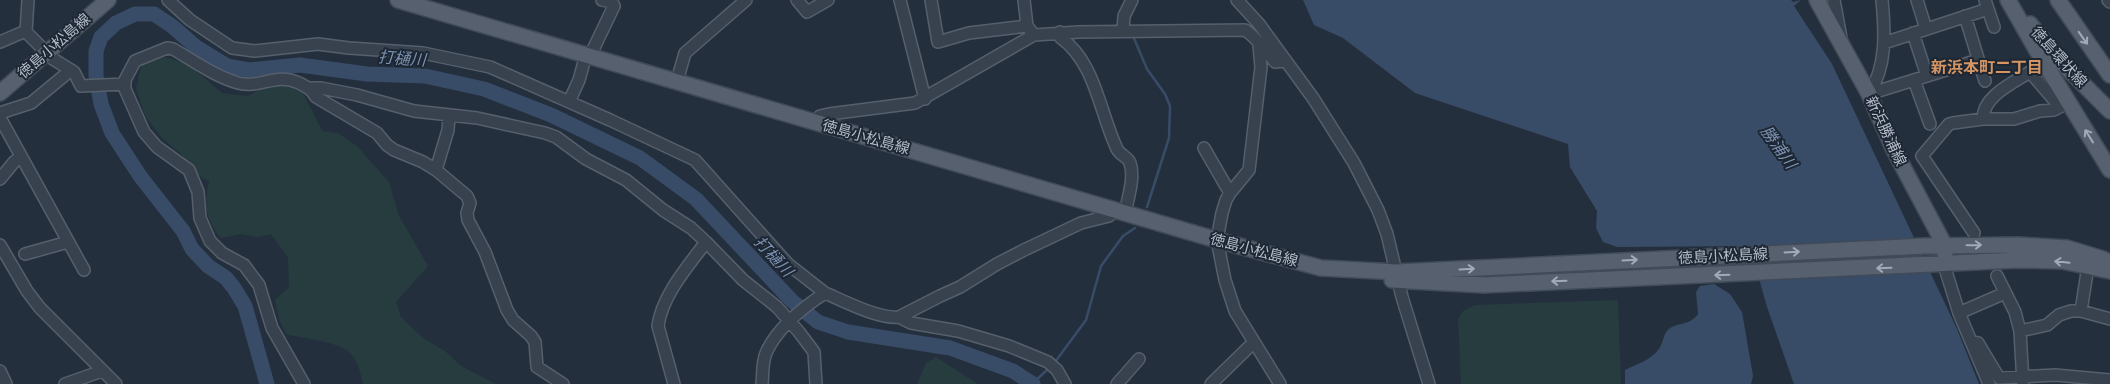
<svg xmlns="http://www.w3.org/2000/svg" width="2110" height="384" viewBox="0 0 2110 384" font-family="'Nunito Sans','Noto Sans JP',sans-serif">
<rect width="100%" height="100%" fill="#242f3e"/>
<!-- green -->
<path fill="#263c3f" d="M164 57 188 64 222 93 248 96 271 83 300 87 322 131 338 133 357 146 389 182 399 216 428 266 396 302 401 317 423 338 445 351 461 366 496 384H363C361 374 358 363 352 355 344 342 301 338 286 334L279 319 275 300 289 287 288 258 271 234 258 237 241 234 221 238C205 218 204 206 209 181L199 176 181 154 162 138 145 116 136 89 141 65Z
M1618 300 1621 384H1461L1458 319 1463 311 1475 305Z
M936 357 978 384H917L926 363Z"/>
<!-- water -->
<path fill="#394c67" d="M1303 0H1791L1793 2 1801 0 1794 6 1832 64 1957 329 1979 384H1794L1767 307 1750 246 1617 247 1603 242 1596 228 1597 211 1570 167 1568 144 1415 93 1343 38 1314 25Z
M1714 284 1730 294 1742 312 1753 376 1751 384H1625V370C1637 364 1651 360 1659 349 1663 343 1663 336 1667 331 1676 321 1689 327 1698 314L1696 292 1700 286Z"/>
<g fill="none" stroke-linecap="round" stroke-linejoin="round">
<!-- stream -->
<path stroke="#394c67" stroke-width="2.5" d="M1133 36 1147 69 1165 94 1170 106 1169 138 1147 207
M1055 362 1086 320 1101 266 1123 236 1135 228
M1033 383 1049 368"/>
<!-- river -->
<path stroke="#394c67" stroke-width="15" d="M267 384 245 306 234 288 226 278 208 266 192 249 183 231 140 176 112 133 101 104 96 76V51L101 37 116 23 135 14H154L172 26 196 47 227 66 249 70 300 65 367 74 425 76 484 89 551 115 640 158 696 199 792 301 818 322 848 332 950 348 1013 371 1033 384"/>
<defs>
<path id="minor" d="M28 0 26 32 53 59 74 72 81 86 125 84
M168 0 190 20 232 48 255 51 318 44 349 48 423 53 490 67 610 120 695 160 788 264 825 293
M797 0 807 12 828 0
M900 0 925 99
M931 0 938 42 969 33 1027 26 1024 0
M1237 0 1259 24 1313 98 1354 163 1378 210 1387 234 1402 297 1429 384
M1834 0 1841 38
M1882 0C1885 32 1887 66 1869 94L1978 60
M1917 0 1926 29
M1985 0 1994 27
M2108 0 2110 2
M1965 16 1985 81
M1027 26 1034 35 1079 32 1245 30C1255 36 1267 52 1275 62L1286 61
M1123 31 1124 16 1132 0
M1060 32V37C1096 63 1099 111 1117 149 1120 155 1128 157 1130 163 1135 177 1128 198 1125 213
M1913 33 1927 76
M0 42 21 33
M1884 43 1988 9
M1259 45 1261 67 1249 170 1230 193 1226 200 1222 213 1217 240 1225 280 1235 311 1280 384
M590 56 614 6 612 2 602 0
M1914 80 1930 124
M677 81 685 53 746 0
M311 88H321L357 95 414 111 477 118 545 133 556 137 586 159 626 180 663 210 691 228 706 242
M569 102 579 80 586 55
M0 116 3 112 31 103 71 70
M449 116 448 130 436 170 467 196 470 203 467 213 468 220 485 252 507 310 513 320 531 336 535 342 537 367 563 384
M0 118 84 270
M1983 119C1983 96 2013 83 2030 72L2060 107
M819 123 820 116 829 114 915 103 1034 35
M1204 148 1230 193
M0 179 14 162 21 157
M1974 233 1922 156 1949 124 1953 123 1983 119H2014L2040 111 2054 110 2068 102
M0 245 27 291 40 308 116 384
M25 254 68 242
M1944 265 1959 313 1989 384
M1997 276 2015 312 2020 331 2023 384
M2081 311 2088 266
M1959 313 2005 293
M899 317 911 323 958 331 1009 346 1048 362 1057 370 1065 384
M2020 331 2047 325 2059 315 2071 311H2081L2110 319
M1972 342 1978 343 1999 378 2055 375 2110 380
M0 371 6 384
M65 384 102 371
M304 384 272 328 259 285 244 265 222 253 210 241 200 218 198 192 189 170 157 147 144 132 125 89V80L135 61 167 48 173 49C194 61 214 76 238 83 261 89 275 72 299 83 307 87 311 89 316 97L377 133 387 145 394 150 423 162 436 170
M674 384 658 326C662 295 689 265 706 242L743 280 777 307 799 332 814 352 816 384
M762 384C763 374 762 363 766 353 777 328 802 308 825 293 844 301 878 319 899 317L940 296 960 287 997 264 1024 250 1081 223 1109 216 1116 210
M1117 384 1139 359
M1211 384 1254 342"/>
<path id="major" d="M398 0 1217 240 1321 268 1397 272 1925 246 2019 245 2067 248 2103 259 2110 263
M1817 0 1869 94 1894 150 1945 246V254
M2008 0 2036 49 2110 170
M2058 0 2110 75
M2030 24 2062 63 2110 111
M0 93 108 0
M1392 280 1484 285 2018 260 2062 261 2110 271"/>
</defs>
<!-- minor casing -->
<use href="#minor" stroke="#565f6c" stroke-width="14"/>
<!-- major casing -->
<use href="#major" stroke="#414a57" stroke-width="18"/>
<!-- minor -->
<use href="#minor" stroke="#38414e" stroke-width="11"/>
<!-- major -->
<use href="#major" stroke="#56606e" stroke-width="15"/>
</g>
<!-- one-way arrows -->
<defs><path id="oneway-shaft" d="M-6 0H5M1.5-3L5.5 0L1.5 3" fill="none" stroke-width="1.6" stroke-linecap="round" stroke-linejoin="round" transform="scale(1.25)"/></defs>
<g stroke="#a1aab7">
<use href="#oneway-shaft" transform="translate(2083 38) rotate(55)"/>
<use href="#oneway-shaft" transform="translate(2089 136) rotate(-122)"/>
<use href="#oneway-shaft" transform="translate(1974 245) rotate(-1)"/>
<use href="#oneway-shaft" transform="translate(1792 252) rotate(-3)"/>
<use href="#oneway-shaft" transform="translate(1630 260) rotate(-3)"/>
<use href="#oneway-shaft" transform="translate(2062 262) rotate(-174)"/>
<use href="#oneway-shaft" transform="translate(1884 268) rotate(178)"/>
<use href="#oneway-shaft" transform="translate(1467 269) rotate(-3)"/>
<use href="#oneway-shaft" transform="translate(1722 275) rotate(178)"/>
<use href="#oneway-shaft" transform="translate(1559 281) rotate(178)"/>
</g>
<g text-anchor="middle" stroke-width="4" stroke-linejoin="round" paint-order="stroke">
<!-- street labels -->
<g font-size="15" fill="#b4bcc9" stroke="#1d2633">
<text transform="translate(54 46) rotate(-41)" y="5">徳島小松島線</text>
<text transform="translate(2059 57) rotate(48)" y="5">徳島環状線</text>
<text transform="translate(1886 131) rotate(65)" y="5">新浜勝浦線</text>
<text transform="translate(866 137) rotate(16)" y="5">徳島小松島線</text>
<text transform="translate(1254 250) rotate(15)" y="5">徳島小松島線</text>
<text transform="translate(1723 256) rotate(-3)" y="5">徳島小松島線</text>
</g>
<!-- water labels -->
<g font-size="16" font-style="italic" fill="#7c92b1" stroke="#1d2633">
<text transform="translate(402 58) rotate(4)" y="6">打樋川</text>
<text transform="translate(1779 147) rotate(54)" y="6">勝浦川</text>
<text transform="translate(774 256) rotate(47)" y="6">打樋川</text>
</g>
<!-- neighbourhood labels -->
<g font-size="16" font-weight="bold" fill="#d59563" stroke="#1d2633">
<text x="1987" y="73">新浜本町二丁目</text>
</g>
</g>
</svg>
